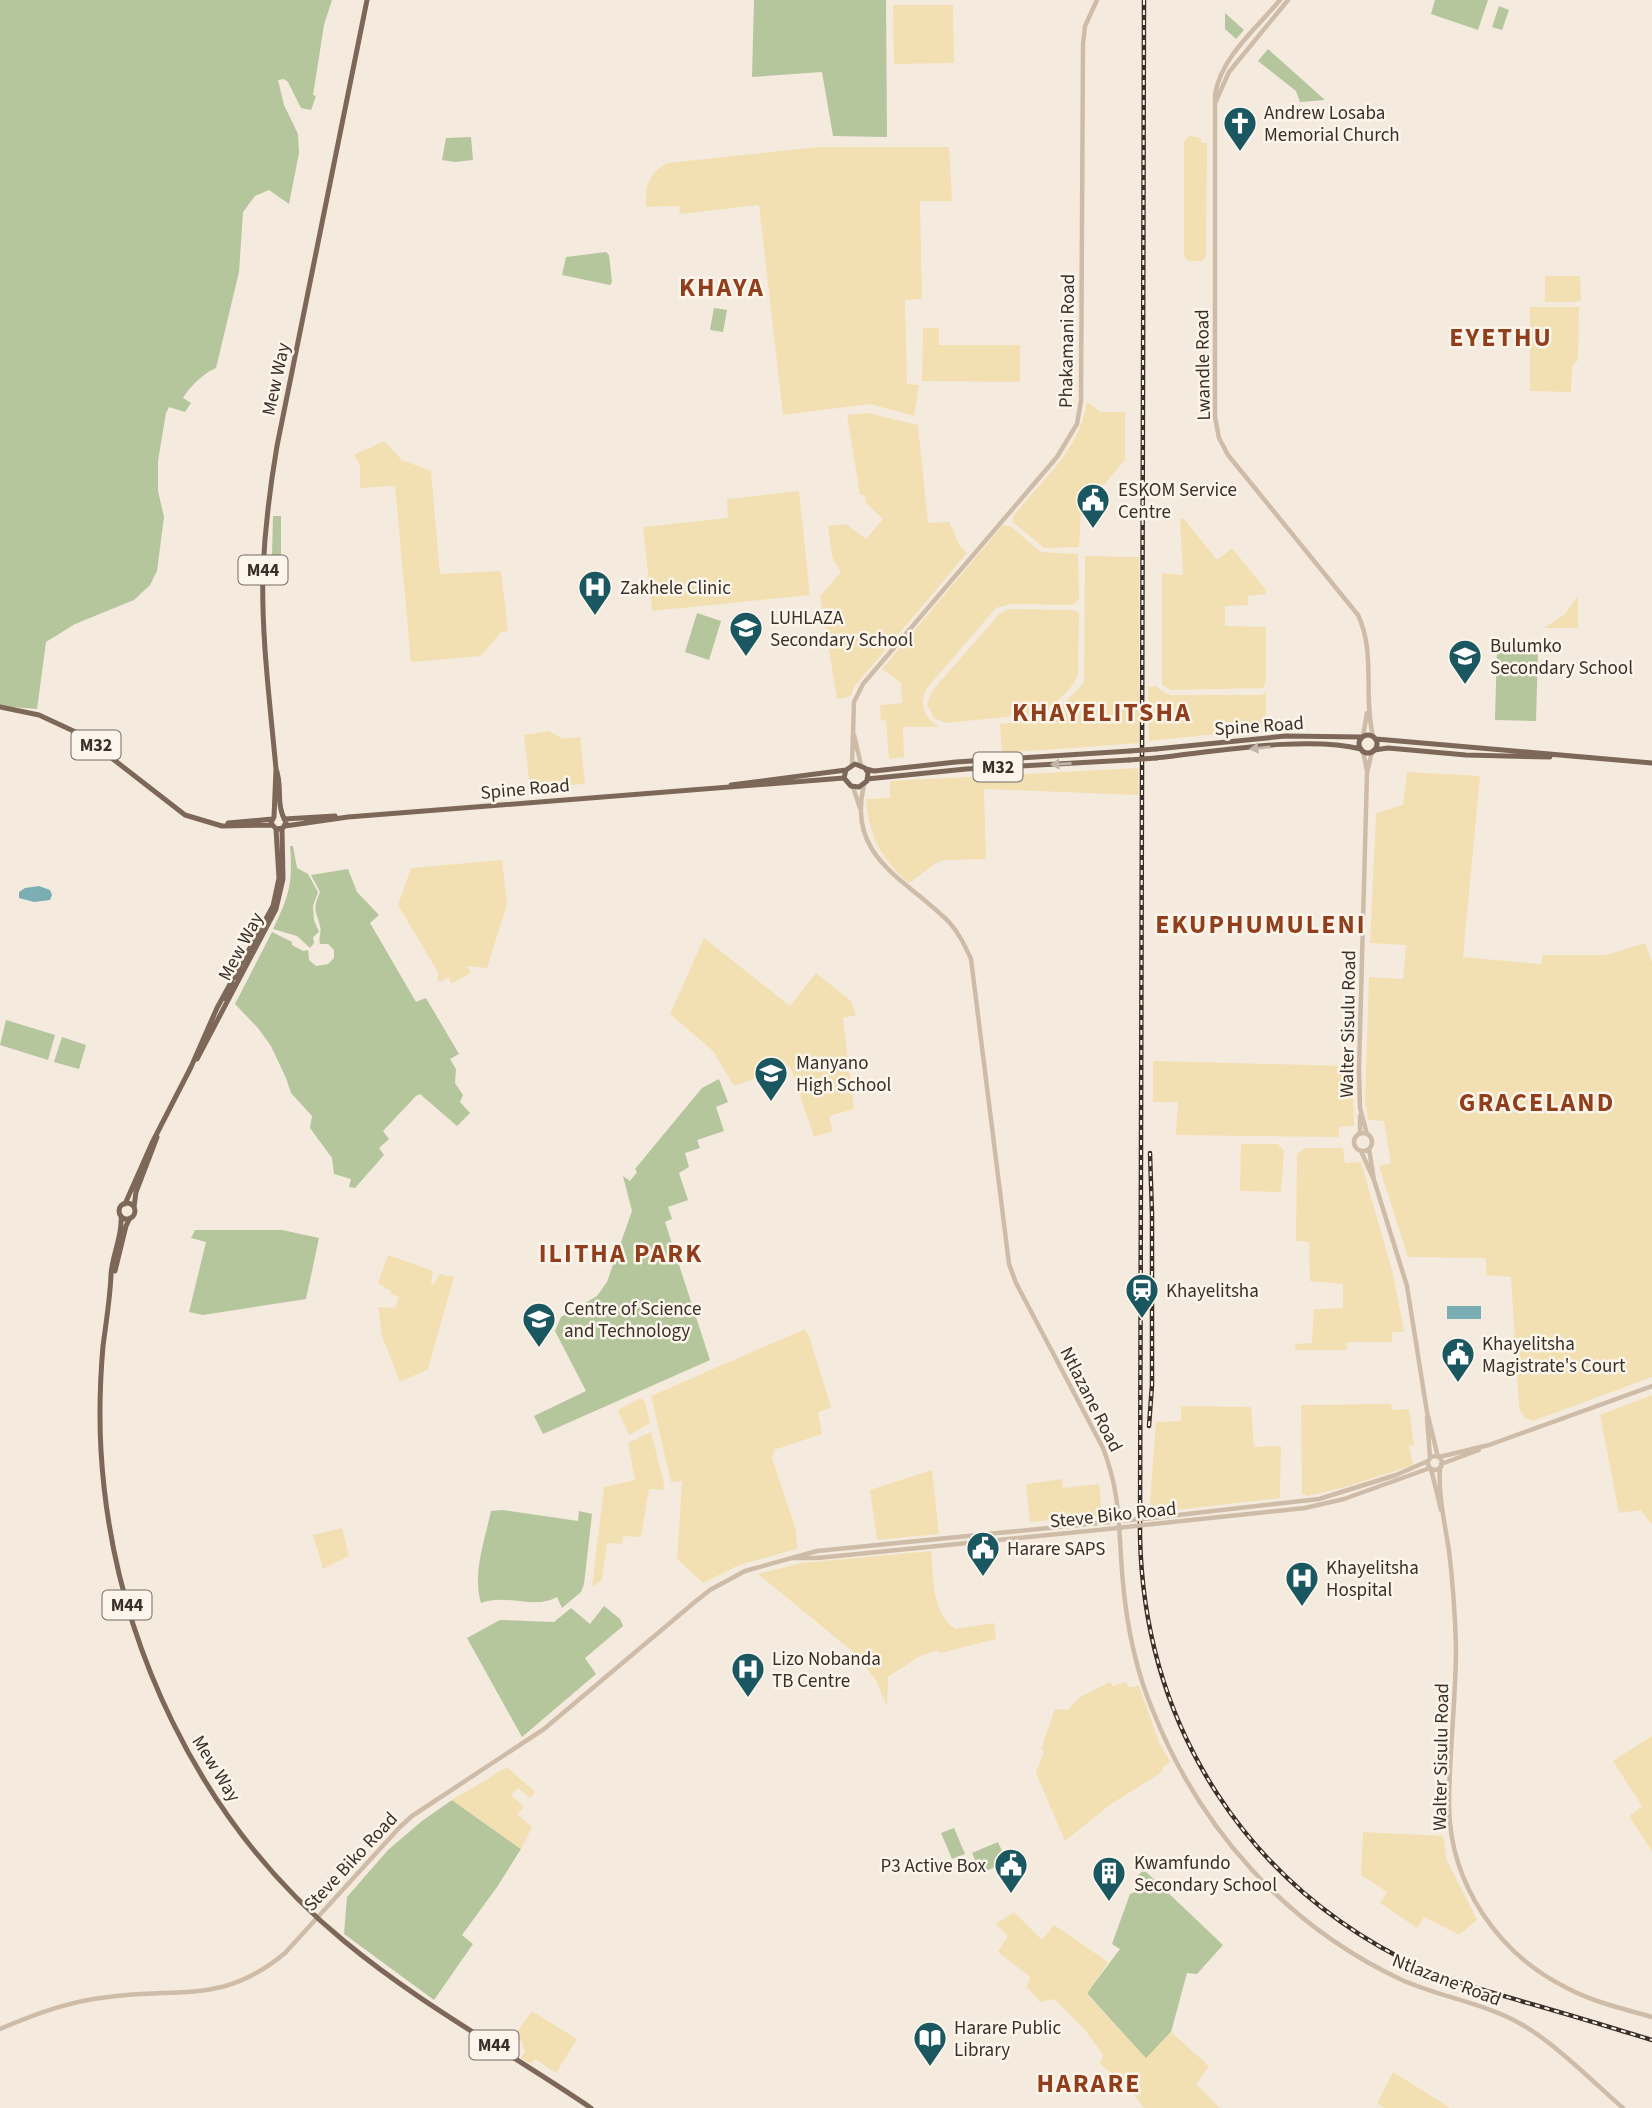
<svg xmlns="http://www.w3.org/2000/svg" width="1652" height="2108" viewBox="0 0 1652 2108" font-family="'Source Sans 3',sans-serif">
<rect width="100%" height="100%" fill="#f4ebde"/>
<!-- green -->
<path fill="#b5c59c" d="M0 0H332L324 25 313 95 316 96 311 110 301 108 288 82 284 79 278 80 284 105 298 134 299 153 289 204 269 190 255 196 243 212 239 272 216 368C204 373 190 386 183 398L191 403 185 412 169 407 166 413 158 461V491L164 517 157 571 150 585 134 600 75 624 46 642 37 709 0 706Z
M754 0H886L887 137 833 136 822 72 752 77Z
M1435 0H1488L1478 30 1431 14Z
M1499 6 1509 10 1502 30 1492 27Z
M1225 13 1244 30 1236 39 1225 29Z
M1268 49 1325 100 1300 102 1296 91 1258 61Z
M471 137 473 160 455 162 442 160 446 138Z
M606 252 609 255 612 282 610 285 562 275 566 257Z
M714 308 727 310 723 332 710 330Z
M273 516H281V556H272Z
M697 613 721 621 709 660 685 652Z
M1497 647 1538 648 1536 721 1495 720Z
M290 846H293L297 868 308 874 318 892 313 906 314 920 319 932 313 937 314 943 310 948 297 936 273 929C289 896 293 883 290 846Z
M348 869 357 892 379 915 370 923 416 1002 426 998 459 1054 450 1059 456 1069 455 1083 463 1095 460 1102 470 1113 457 1126 420 1094 416 1096 383 1131 389 1139 379 1148 384 1155 355 1188 349 1187 351 1179 334 1174 332 1158 310 1128 312 1116 291 1093 286 1078 271 1046 258 1028 235 1004 272 932 292 942V945L303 951 308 950 309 960 316 966 328 964 334 958V950L328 944H320C318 937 322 933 320 926 316 910 312 911 320 892L311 875Z
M6 1020 55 1035 48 1060 0 1045Z
M62 1037 86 1045 79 1069 54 1062Z
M719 1079 728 1102 716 1107 724 1131 697 1140 700 1148 685 1153 689 1167 679 1173 688 1200 668 1207 672 1219 665 1222 710 1360 543 1434 534 1416 586 1391 555 1331 561 1317 597 1296 607 1282 632 1211 623 1176 630 1181 637 1172 635 1169 702 1088Z
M195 1230H282L319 1238 306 1299 203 1315 189 1312 206 1242 191 1238Z
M503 1510 578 1521 579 1511 592 1514 584 1584 581 1592 562 1608 557 1597C534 1610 506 1593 481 1603 472 1575 485 1539 491 1511Z
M604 1606 620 1619 623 1626 585 1658 596 1674 522 1737 467 1638 500 1620 554 1622 571 1608 590 1624Z
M452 1800 521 1849 497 1887 462 1935 473 1944 434 2000 344 1934 347 1897 388 1850 422 1821Z
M954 1828 965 1854 952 1859 941 1833Z
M998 1842 1007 1862 981 1873 972 1853Z
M1144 1870 1223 1945 1197 1974 1187 1973 1171 2032 1146 2059 1087 1993 1120 1949 1112 1944 1130 1894 1138 1891 1137 1876Z"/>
<!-- sand -->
<path fill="#f2e0b3" d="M893 5H953L954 63 894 64Z
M1189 136 1201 138V143H1207L1206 256 1203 261H1188L1184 255V142Z
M818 147H949L952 201H920L922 299 905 300 907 384 919 385 914 416 870 404 783 415 759 205 680 214 679 206 646 207C645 186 648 173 668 163Z
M1545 276H1580L1581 300 1577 302H1545Z
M1530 307H1579L1578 360 1572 366 1571 392 1530 391Z
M923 328H939V345H1020V382L922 381Z
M1087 402 1101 412H1125V460L1081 512 1079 547 1044 548 1013 522V517C1042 478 1078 454 1087 402Z
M868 413 918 425 928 523 949 522 960 546 967 553 854 687 851 696 837 699 820 596 841 572 832 557 828 526 846 524 866 539 883 519 866 503 865 495H860L847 415Z
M384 441 402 460 431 471 440 574 501 571 508 631 501 632 481 656 411 662 395 486 360 488V466L354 455Z
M799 491 810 595 652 611 643 527 728 518 727 499Z
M1180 519H1184L1217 560 1232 548 1266 590V594L1248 596V605L1225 606V626L1266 627V681L1263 688 1171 690 1162 685V573L1183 575Z
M1003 525 1010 526 1041 552 1078 554 1079 599 1073 605 1011 604 996 608 927 688C918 706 924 716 939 727H903L904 757 889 759 886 721 881 720 880 705 902 703 901 683 882 669Z
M1085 556 1139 557V743L1002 753 1000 724 1042 720 1068 699 1084 683Z
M1578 596V628H1544L1565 614Z
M1008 609 1073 610 1079 613 1078 674C1073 690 1051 708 1035 714L946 723 934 718 927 704 933 690 998 615Z
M1157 686 1160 690 1170 695H1261L1266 692V729L1149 741 1148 687Z
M549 731 563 739 580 737 585 784 530 788 524 735Z
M1138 768V795L984 789 986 859 944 860 935 864 909 883C882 861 868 834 866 799L890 798V781Z
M1407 772 1480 776 1463 957 1541 964 1543 955H1606L1645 943 1652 962V1377L1533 1421 1525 1418 1519 1408 1511 1277 1486 1275V1258L1408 1257 1379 1166 1391 1163 1384 1121 1368 1120 1365 1101 1369 977 1403 979 1406 945 1370 943 1376 813 1403 805Z
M502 860 507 904 487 968 467 966 471 973 451 984 449 977 439 982 437 978 439 974 398 905 411 868Z
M704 938 790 1006 816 973 851 1001 856 1015 843 1018 854 1109 829 1116 833 1131 814 1137 790 1066 734 1086 713 1051 670 1014Z
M1153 1061 1352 1066 1354 1126 1339 1127V1137L1176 1135 1178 1102H1153Z
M1241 1144H1278L1284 1151 1281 1192 1240 1191Z
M1305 1148H1343L1345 1163 1361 1162 1393 1274 1404 1332H1392V1342H1347V1350H1295V1344L1312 1343 1314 1309 1343 1308V1284L1310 1281 1309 1242 1296 1241 1297 1154Z
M388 1255 433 1271 431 1284H434L440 1274 454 1277 428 1369 400 1382 382 1336 378 1307 395 1308 399 1297 391 1294V1291L378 1283Z
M805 1329 809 1336 831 1407 818 1413 822 1434 777 1449 775 1448 772 1458 796 1530 797 1549 739 1565 703 1583 677 1559 682 1481 671 1482 651 1396Z
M1652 1395V1525L1641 1510 1619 1513 1600 1415Z
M640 1398 645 1402 650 1423 629 1435 618 1410Z
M1391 1404 1392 1410 1409 1409 1414 1445 1409 1446 1413 1465 1349 1486 1308 1496 1302 1494 1301 1405Z
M1181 1406 1251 1407 1254 1447 1281 1446 1280 1498 1149 1513 1156 1422 1181 1421Z
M651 1432 664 1484 663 1490 649 1489 641 1537 623 1536 622 1544 607 1543 602 1580 592 1587 604 1487 635 1480 628 1443Z
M932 1470 939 1534 877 1540 870 1490Z
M1062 1479 1063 1488 1099 1484 1102 1516 1030 1522 1026 1484Z
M342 1528 349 1556 323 1569 313 1535Z
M931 1551C934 1578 931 1612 955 1629L994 1623 996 1639 941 1653 937 1650 918 1657 888 1677 887 1707 876 1680 852 1651 758 1574 801 1563Z
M1110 1682 1113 1686 1126 1682 1128 1687 1139 1686 1159 1742 1170 1762 1163 1767 1162 1772 1111 1804 1065 1841 1036 1773 1044 1751 1041 1749 1055 1709 1068 1710 1080 1697Z
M1652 1736V1851L1629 1816 1642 1806 1613 1761Z
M507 1767 535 1792 530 1798 518 1788 511 1795 524 1807 517 1814 532 1827 521 1849 452 1800Z
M1363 1832 1443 1836 1447 1861 1477 1920 1459 1935 1424 1917 1417 1928 1380 1903 1387 1892 1361 1875Z
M1014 1912 1042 1940 1054 1925 1108 1962 1087 1994 1146 2058 1171 2032 1209 2066 1196 2084 1220 2108H1144L1127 2086 1100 2064 1103 2055 1085 2030 1054 1999 1040 2002 1027 1987 1030 1977 998 1952 1008 1936 996 1924Z
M532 2011 577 2039 556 2073 535 2059 531 2064 521 2058 525 2052 522 2042 514 2036Z
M1393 2072 1449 2107V2108H1384L1377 2103Z"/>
<!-- water -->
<path fill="#7aaeb4" d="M39 886 50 890 52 895 50 900 34 902 19 898V892L25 888Z
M1447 1306H1481V1319H1447Z"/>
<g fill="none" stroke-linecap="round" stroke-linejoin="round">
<!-- minor -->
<path stroke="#cebca8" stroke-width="4.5" d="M1280 0C1256 29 1222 56 1215 94V417L1219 438 1228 455 1358 615C1376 653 1363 696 1373 736
M1216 101 1229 72 1288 0
M854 735 861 765
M1363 736 1367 713
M1363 751 1367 771
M852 765 854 702 863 684 1057 457 1077 424 1081 401 1083 44 1085 26 1097 0
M864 785C846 858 907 879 949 922 959 933 965 946 971 959L1009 1264 1016 1283 1103 1448C1122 1497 1118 1532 1123 1583 1127 1627 1136 1671 1153 1711 1200 1829 1286 1926 1402 1980 1440 1997 1487 2004 1521 2024 1556 2044 1592 2081 1623 2108
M853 787 860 808
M1354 1142a9 9 0 1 1 18 0a9 9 0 1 1-18 0Z
M1360 1134V1116
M1367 1134 1360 1108 1359 1070 1367 773 1372 751
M1369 1149 1374 1180 1407 1286 1427 1412 1438 1457
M1361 1151 1374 1180
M1427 1417 1430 1457
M1428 1463a7 7 0 1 1 14 0a7 7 0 1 1-14 0Z
M1439 1457 1489 1445 1652 1386
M1441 1464 1479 1450
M1440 1467C1438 1495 1445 1524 1449 1551 1453 1583 1455 1615 1456 1647 1456 1700 1449 1753 1449 1806 1450 1884 1498 1954 1567 1988 1593 2002 1624 2009 1652 2017
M1431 1469 1441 1510
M1152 1518 1319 1499 1396 1475 1428 1461
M1153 1524 1305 1508 1344 1499 1430 1468
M793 1558H817L1108 1529
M0 2029C35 2014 70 2001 108 1997 181 1987 223 2005 285 1953L400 1827 412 1816 544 1729 696 1601 710 1590 745 1571 817 1551 1109 1522"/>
<!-- major -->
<path stroke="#7d6759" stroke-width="5" d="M0 707 39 715 82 735 185 815 222 826 272 825
M1359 744a9 9 0 1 1 18 0a9 9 0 1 1-18 0Z
M1376 739 1652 763
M1156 749 1286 736 1361 737
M1374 750 1388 748 1466 755 1550 757
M1156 758C1214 752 1306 735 1361 749
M866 769 874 771 956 762 1130 751
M867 779 966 769 1129 760
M731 785 846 770 855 764 865 768 868 773 867 781 859 787 851 786 844 778 846 770
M284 819 335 816
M228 823 272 819
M285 826 348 817 844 778
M276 829 283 828 286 822C275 805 283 786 276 769 270 703 261 635 263 570 265 528 270 487 277 446L367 0
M226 999 232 984V978L236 977 241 970
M197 1059 276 909 283 879 282 829
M119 1211a8 8 0 1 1 16 0a8 8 0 1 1-16 0Z
M125 1204 152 1143 191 1067 217 1008 273 906 279 878 276 829 271 823 274 817 276 769
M134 1207 136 1192 157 1137
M121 1216C123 1235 112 1255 111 1275 110 1299 106 1323 103 1346 100 1381 99 1416 101 1451 112 1638 199 1822 344 1941 421 2005 509 2052 591 2108
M115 1271 126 1226 130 1218"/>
<defs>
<path id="rail" d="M1144 0 1140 1536C1144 1728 1248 1888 1423 1969 1456 1983 1491 1992 1524 2002 1567 2014 1609 2027 1652 2040
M1149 1426 1152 1385V1214L1150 1153"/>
</defs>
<!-- rail casing -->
<use href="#rail" stroke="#3a3029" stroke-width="4.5"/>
<!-- rail -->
<use href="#rail" stroke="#fbf5eb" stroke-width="2" stroke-dasharray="5" stroke-linecap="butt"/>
<!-- minor-bridge -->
<path stroke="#cebca8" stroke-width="4.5" d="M1109 1522 1152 1518
M1108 1529 1153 1524"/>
<!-- major-bridge -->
<path stroke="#7d6759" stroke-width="5" d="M1130 751 1156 749
M1129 760 1156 758"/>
</g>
<!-- one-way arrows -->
<defs><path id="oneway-solid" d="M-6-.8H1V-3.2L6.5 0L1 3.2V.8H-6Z" transform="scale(1.75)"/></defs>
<g fill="#c2b5a9">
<use href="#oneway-solid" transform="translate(1260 748) rotate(174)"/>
<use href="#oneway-solid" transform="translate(1061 764) rotate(177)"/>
</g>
<!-- icons -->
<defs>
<symbol id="church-pin" viewBox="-11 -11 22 30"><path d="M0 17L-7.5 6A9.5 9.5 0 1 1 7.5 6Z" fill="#1b5760" stroke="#fbf5eb"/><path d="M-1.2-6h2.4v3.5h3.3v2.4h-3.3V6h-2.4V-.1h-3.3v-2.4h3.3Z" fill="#fff"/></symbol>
<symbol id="civic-pin" viewBox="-11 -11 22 30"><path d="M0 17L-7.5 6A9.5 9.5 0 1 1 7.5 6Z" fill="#1b5760" stroke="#fbf5eb"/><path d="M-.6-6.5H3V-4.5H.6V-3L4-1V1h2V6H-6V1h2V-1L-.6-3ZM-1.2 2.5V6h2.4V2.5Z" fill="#fff"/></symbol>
<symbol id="hospital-pin" viewBox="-11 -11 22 30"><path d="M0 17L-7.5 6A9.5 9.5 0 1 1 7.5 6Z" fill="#1b5760" stroke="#fbf5eb"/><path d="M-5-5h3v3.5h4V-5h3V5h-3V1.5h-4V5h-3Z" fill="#fff"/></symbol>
<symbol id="school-pin" viewBox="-11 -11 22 30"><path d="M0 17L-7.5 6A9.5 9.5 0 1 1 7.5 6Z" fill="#1b5760" stroke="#fbf5eb"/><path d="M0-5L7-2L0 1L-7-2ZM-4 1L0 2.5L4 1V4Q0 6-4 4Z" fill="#fff"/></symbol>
<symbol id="station-pin" viewBox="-11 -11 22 30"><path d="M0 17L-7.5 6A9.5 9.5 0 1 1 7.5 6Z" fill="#1b5760" stroke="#fbf5eb"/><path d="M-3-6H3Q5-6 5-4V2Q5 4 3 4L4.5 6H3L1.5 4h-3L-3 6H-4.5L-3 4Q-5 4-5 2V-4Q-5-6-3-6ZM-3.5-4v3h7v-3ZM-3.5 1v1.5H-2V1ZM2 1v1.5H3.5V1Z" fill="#fff"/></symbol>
<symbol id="building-pin" viewBox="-11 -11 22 30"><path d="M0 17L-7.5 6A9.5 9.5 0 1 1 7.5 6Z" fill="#1b5760" stroke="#fbf5eb"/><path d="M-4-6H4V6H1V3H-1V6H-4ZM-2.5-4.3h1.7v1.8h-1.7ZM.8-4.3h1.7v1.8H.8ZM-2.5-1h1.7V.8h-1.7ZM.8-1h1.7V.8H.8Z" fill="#fff"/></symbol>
<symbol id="library-pin" viewBox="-11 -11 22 30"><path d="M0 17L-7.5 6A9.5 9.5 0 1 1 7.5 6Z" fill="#1b5760" stroke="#fbf5eb"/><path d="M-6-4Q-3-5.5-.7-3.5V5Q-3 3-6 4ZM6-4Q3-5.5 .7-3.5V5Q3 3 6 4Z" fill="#fff"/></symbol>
</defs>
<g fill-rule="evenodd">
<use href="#church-pin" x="1221" y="104" width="38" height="52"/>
<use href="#civic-pin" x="1074" y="481" width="38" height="52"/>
<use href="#hospital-pin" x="576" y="568" width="38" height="52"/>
<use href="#school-pin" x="727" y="609" width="38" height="52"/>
<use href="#school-pin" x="1446" y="637" width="38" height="52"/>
<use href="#school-pin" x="752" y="1054" width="38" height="52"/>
<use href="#station-pin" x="1123" y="1271" width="38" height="52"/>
<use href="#school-pin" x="520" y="1300" width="38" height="52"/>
<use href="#civic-pin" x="1439" y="1335" width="38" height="52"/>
<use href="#civic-pin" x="964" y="1529" width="38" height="52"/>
<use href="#hospital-pin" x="1283" y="1559" width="38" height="52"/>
<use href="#hospital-pin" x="729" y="1650" width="38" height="52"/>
<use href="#civic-pin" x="992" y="1846" width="38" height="52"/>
<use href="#building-pin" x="1090" y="1854" width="38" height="52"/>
<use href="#library-pin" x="911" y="2019" width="38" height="52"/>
</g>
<g text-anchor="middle" stroke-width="5" stroke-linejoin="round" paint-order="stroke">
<!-- shield labels -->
<g fill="#fbf5eb" stroke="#746b63" stroke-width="2">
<rect x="238.5" y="555.5" width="49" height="29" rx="5"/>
<rect x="71.5" y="730.5" width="49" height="29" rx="5"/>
<rect x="973.5" y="752.5" width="49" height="29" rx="5"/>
<rect x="102.5" y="1590.5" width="49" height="29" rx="5"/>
<rect x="469.5" y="2030.5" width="49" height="29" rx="5"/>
</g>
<g font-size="18" font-weight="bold" fill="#3a3029">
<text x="263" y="576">M44</text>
<text x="96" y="751">M32</text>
<text x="998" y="773">M32</text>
<text x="127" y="1611">M44</text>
<text x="494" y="2051">M44</text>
</g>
<!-- poi labels -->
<g font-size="19" fill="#3a3029" stroke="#fbf5eb" text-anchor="start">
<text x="1264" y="119">Andrew Losaba<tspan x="1264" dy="22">Memorial Church</tspan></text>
<text x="1118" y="496">ESKOM Service<tspan x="1118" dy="22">Centre</tspan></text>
<text x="620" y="594">Zakhele Clinic</text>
<text x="770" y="624">LUHLAZA<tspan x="770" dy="22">Secondary School</tspan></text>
<text x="1490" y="652">Bulumko<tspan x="1490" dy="22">Secondary School</tspan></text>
<text x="796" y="1069">Manyano<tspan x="796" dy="22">High School</tspan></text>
<text x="1166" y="1297">Khayelitsha</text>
<text x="564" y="1315">Centre of Science<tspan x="564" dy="22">and Technology</tspan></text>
<text x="1482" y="1350">Khayelitsha<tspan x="1482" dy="22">Magistrate's Court</tspan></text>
<text x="1007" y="1555">Harare SAPS</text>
<text x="1326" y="1574">Khayelitsha<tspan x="1326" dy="22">Hospital</tspan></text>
<text x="772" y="1665">Lizo Nobanda<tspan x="772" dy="22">TB Centre</tspan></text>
<text x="1134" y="1869">Kwamfundo<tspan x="1134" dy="22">Secondary School</tspan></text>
<text x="986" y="1872" text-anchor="end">P3 Active Box</text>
<text x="954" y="2034">Harare Public<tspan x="954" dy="22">Library</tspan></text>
</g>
<!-- street labels -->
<g font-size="19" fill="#3a3029" stroke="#fbf5eb">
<text transform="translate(1066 341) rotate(-89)" y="7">Phakamani Road</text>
<text transform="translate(1202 365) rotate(-91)" y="7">Lwandle Road</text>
<text transform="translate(275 379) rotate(-78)" y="7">Mew Way</text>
<text transform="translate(1259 725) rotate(-4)" y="7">Spine Road</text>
<text transform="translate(525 788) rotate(-5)" y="7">Spine Road</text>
<text transform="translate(240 946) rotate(-62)" y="7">Mew Way</text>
<text transform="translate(1347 1024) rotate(-89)" y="7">Walter Sisulu Road</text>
<text transform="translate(1092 1399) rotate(63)" y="7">Ntlazane Road</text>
<text transform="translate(1113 1514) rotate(-6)" y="7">Steve Biko Road</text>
<text transform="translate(1440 1757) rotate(-89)" y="7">Walter Sisulu Road</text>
<text transform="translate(217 1768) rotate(58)" y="7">Mew Way</text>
<text transform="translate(350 1861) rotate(-47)" y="7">Steve Biko Road</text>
<text transform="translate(1447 1979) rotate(21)" y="7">Ntlazane Road</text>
</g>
<!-- district labels -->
<g font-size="26" font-weight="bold" letter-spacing="2" fill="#903e1b" stroke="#fbf5eb">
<text x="722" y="296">KHAYA</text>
<text x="1501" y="346">EYETHU</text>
<text x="1102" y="721">KHAYELITSHA</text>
<text x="1261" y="933">EKUPHUMULENI</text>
<text x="1537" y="1111">GRACELAND</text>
<text x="621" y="1262">ILITHA PARK</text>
<text x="1089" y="2092">HARARE</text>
</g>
</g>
</svg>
